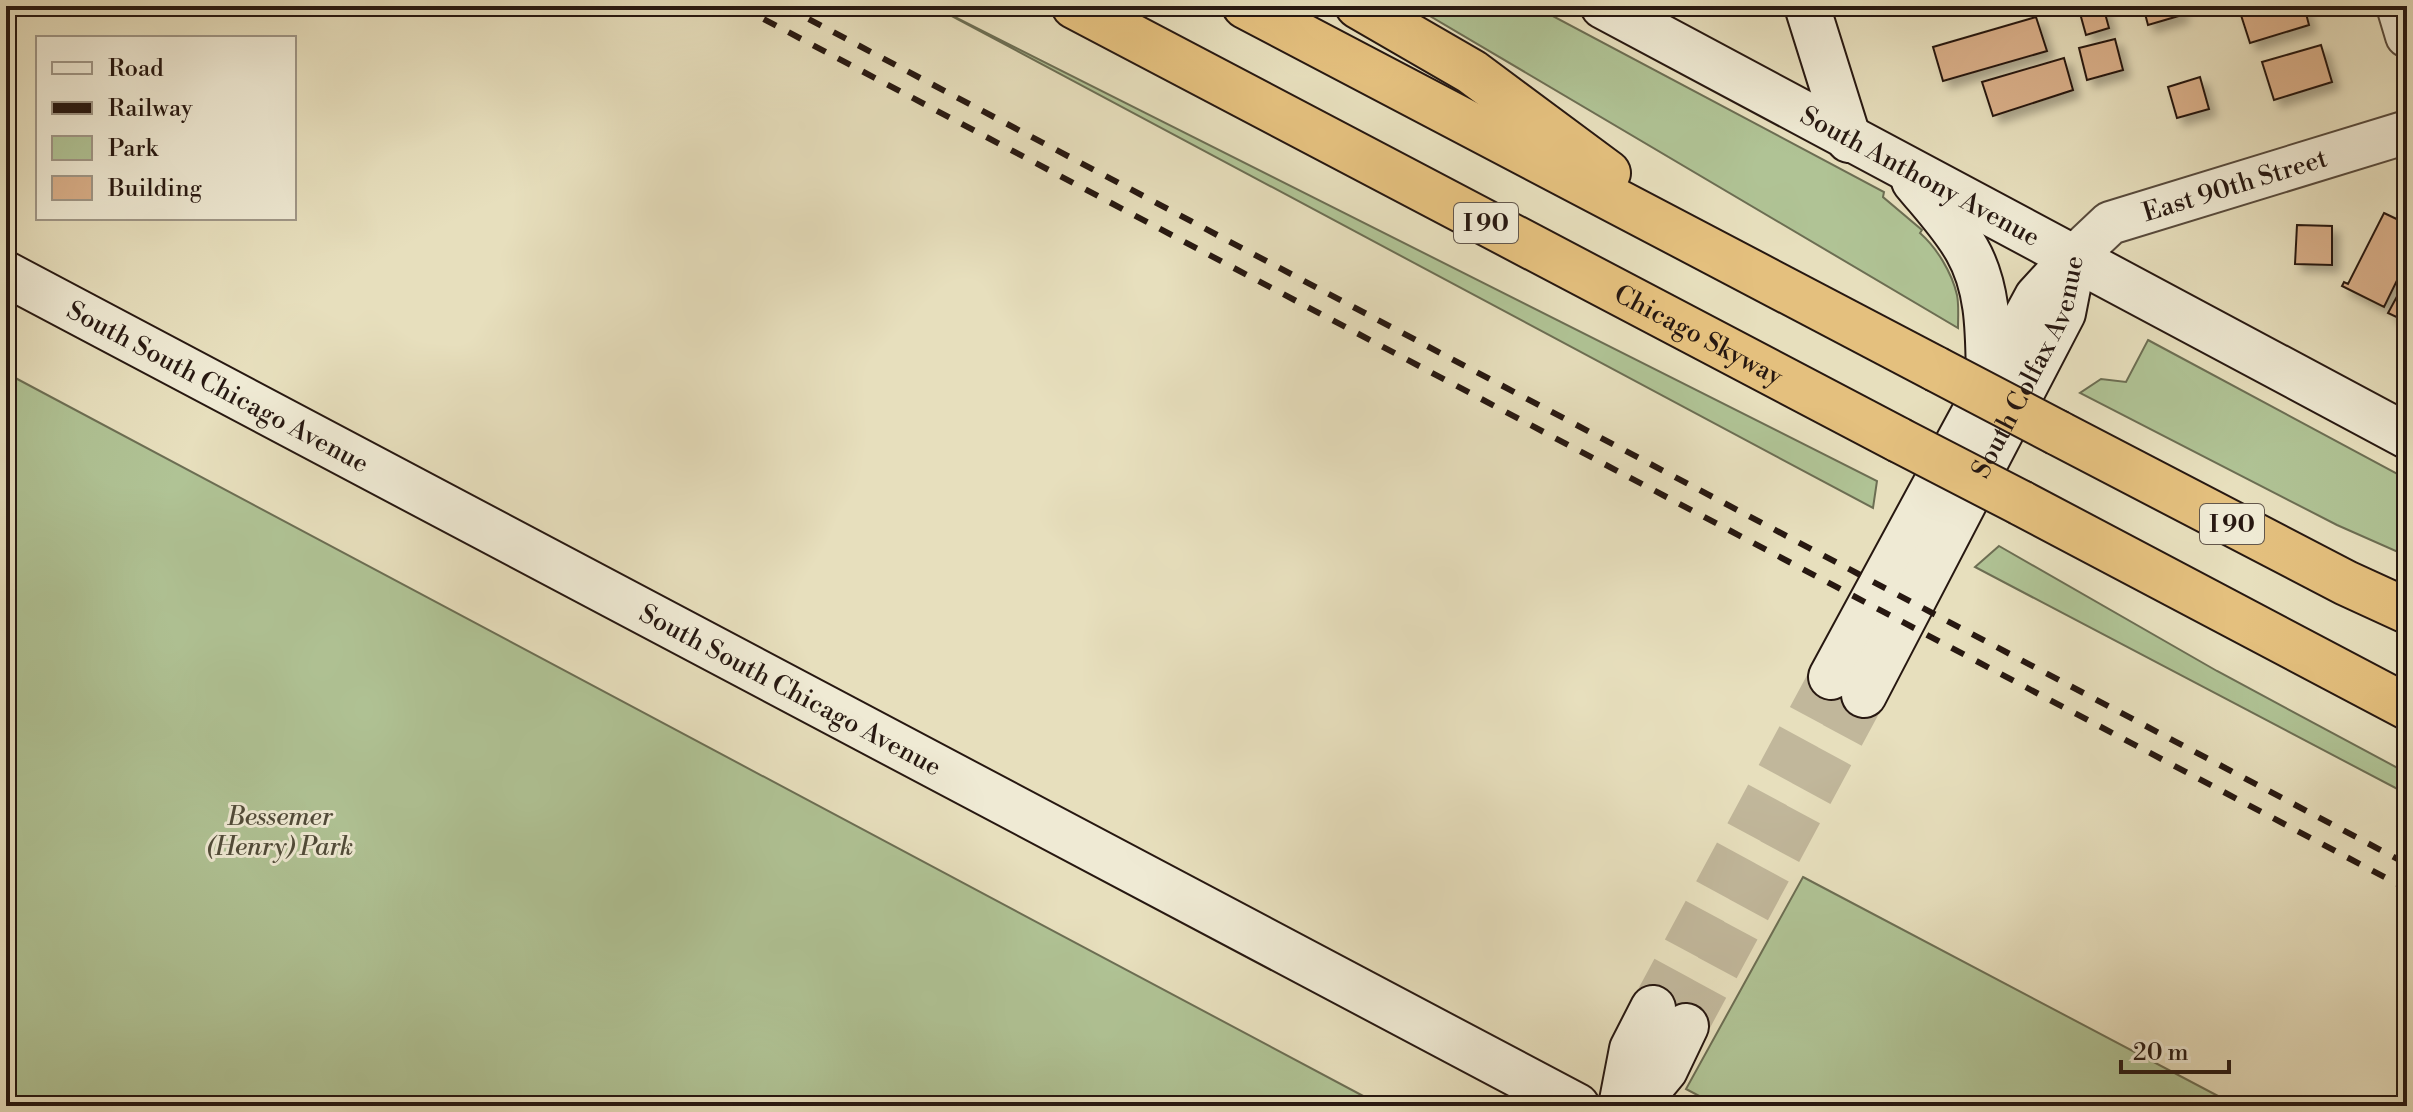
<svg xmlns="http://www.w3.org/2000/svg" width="2413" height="1112" viewBox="0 0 2413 1112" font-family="'Libre Bodoni',serif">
<defs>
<filter id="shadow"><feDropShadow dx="7" dy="7" stdDeviation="4" flood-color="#0004"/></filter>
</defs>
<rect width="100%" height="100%" fill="#e7dfbd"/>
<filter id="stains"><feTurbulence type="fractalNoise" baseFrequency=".0025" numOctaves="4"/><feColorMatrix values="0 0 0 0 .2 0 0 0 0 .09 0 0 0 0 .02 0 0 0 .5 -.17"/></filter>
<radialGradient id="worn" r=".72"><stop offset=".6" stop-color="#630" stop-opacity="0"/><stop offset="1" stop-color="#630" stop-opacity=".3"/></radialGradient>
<!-- green -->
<path fill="#b0c395" stroke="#6c6e53" stroke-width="2" d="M933 6 1877 481 1873 508Z
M1413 6H1534L1884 192 1883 197 1922 230 1920 233C1937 248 1952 273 1957 295 1959 305 1958 317 1958 328Z
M2148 340 2407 479V556L2337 525 2080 393 2101 379 2126 382Z
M6 373 1382 1106H6Z
M1999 546 2217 671 2407 773V794L1975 567Z
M1803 877 2237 1106H1718L1686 1089Z"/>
<!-- building -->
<path fill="#d9af89" stroke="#271811" stroke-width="2" filter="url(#shadow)" d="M2078 6H2103L2109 28 2086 35Z
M2143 6H2179L2182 15 2148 25Z
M2249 6H2304L2309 25 2250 43 2239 9Z
M2036 17 2047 51 1943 81 1933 47Z
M2115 39 2123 70 2087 80 2079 48Z
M2321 45 2332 82 2274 100 2262 62Z
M2064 58 2073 90 1993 116 1982 82Z
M2200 77 2209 109 2177 118 2168 87Z
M2384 213 2407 224V260L2384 307 2342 286 2344 282 2348 284Z
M2297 225 2332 226V265L2295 264Z
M2407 278V322L2388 313Z"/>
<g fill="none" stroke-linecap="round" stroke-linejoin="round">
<!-- secondary-tunnel -->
<path stroke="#c1b79b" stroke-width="44" stroke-dasharray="44 22" stroke-linecap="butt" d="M1653 1008 1831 677
M1686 1026 1864 695"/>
<defs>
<g id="street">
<path d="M2398 6 2407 36"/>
<path id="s1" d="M2074 257 2110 223 2407 132"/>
</g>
<g id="secondary">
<path id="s2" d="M1603 6 2407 436"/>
<path d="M1807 6 1849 140"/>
<path d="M1914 181C1932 203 1953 225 1967 250 1990 290 1988 338 1989 383"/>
<path id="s3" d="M6 274 1577 1106"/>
<path d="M1831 677 2037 297 2059 273"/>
<path id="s4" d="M1864 695 2063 313 2074 257"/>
<path d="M1621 1106 1632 1049 1653 1008"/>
<path d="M1635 1106 1665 1070 1686 1026"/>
</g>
<g id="highway">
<path id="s5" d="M1074 6 1899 440"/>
<path d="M1245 6 1936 369"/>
<path d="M1358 6 1472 72 1608 173"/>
<path d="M2058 433 2346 583 2407 611"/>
<path d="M2021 503 2407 707"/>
</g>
</defs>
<!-- street casing -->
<use href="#street" stroke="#574a3c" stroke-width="46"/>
<!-- secondary casing -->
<use href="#secondary" stroke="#271811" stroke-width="48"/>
<!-- highway casing -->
<use href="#highway" stroke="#271811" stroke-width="48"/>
<!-- street -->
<use href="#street" stroke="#efead4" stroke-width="42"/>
<!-- secondary -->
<use href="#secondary" stroke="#efead4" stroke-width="44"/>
<!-- highway -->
<use href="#highway" stroke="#e4c07e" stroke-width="44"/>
<!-- rail -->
<path stroke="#271811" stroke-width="6" stroke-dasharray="14 14" stroke-linecap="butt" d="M739 6 2407 889
M784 6 2407 864"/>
<defs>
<path id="highway-bridge" d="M1936 369 2058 433
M1899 440 2021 503"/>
</defs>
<!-- highway-bridge casing -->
<use href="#highway-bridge" stroke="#271811" stroke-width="48" stroke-linecap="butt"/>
<!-- highway-bridge -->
<use href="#highway-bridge" stroke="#e4c07e" stroke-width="44"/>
</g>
<g text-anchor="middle" stroke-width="6" stroke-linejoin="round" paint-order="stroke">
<!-- shield labels -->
<g fill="#efead4" stroke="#63574c" stroke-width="2">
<rect x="1454" y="203" width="64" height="40" rx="6"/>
<rect x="2200" y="504" width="64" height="40" rx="6"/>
</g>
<g font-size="24" font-weight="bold" fill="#271811">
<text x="1486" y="231">I 90</text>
<text x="2232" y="532">I 90</text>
</g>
<!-- street labels -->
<g font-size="26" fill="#271811" stroke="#efead4">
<text dy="9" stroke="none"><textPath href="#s2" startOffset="360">South Anthony Avenue</textPath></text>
<text dy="9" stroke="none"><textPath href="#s1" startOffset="180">East 90th Street</textPath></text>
<text dy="9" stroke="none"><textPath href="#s5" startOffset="706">Chicago Skyway</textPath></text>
<text dy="9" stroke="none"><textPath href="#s4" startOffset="368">South Colfax Avenue</textPath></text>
<text dy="9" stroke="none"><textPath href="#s3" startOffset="240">South South Chicago Avenue</textPath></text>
<text dy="9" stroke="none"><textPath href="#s3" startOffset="888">South South Chicago Avenue</textPath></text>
</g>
<!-- park labels -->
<g font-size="26" font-style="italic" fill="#504b39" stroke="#efead4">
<text x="280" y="825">Bessemer<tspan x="280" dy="30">(Henry) Park</tspan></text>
</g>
</g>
<!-- margin -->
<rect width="2413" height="1112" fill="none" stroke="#e7dfbd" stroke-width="32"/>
<rect x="8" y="8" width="2397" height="1096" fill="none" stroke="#271811" stroke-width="4"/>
<rect x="16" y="16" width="2381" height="1080" fill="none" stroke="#271811" stroke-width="2"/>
<!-- legend -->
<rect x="36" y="36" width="260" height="184" fill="#efead4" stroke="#9f9686" stroke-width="2"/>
<rect x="52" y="62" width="40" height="12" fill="#efead4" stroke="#9f9686" stroke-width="2"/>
<text x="108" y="76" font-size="24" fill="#271811">Road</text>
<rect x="52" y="102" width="40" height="12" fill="#271811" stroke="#9f9686" stroke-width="2"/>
<text x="108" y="116" font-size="24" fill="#271811">Railway</text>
<rect x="52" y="136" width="40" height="24" fill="#b0c395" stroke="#9f9686" stroke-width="2"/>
<text x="108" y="156" font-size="24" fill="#271811">Park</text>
<rect x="52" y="176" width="40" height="24" fill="#d9af89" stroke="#9f9686" stroke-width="2"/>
<text x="108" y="196" font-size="24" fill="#271811">Building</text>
<!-- scale -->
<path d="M2121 1060v12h108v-12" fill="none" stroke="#271811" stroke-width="4"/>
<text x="2133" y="1060" font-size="24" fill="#271811" stroke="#efead4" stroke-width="6" paint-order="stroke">20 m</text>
<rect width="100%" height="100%" filter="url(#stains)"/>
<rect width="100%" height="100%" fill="url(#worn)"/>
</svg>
